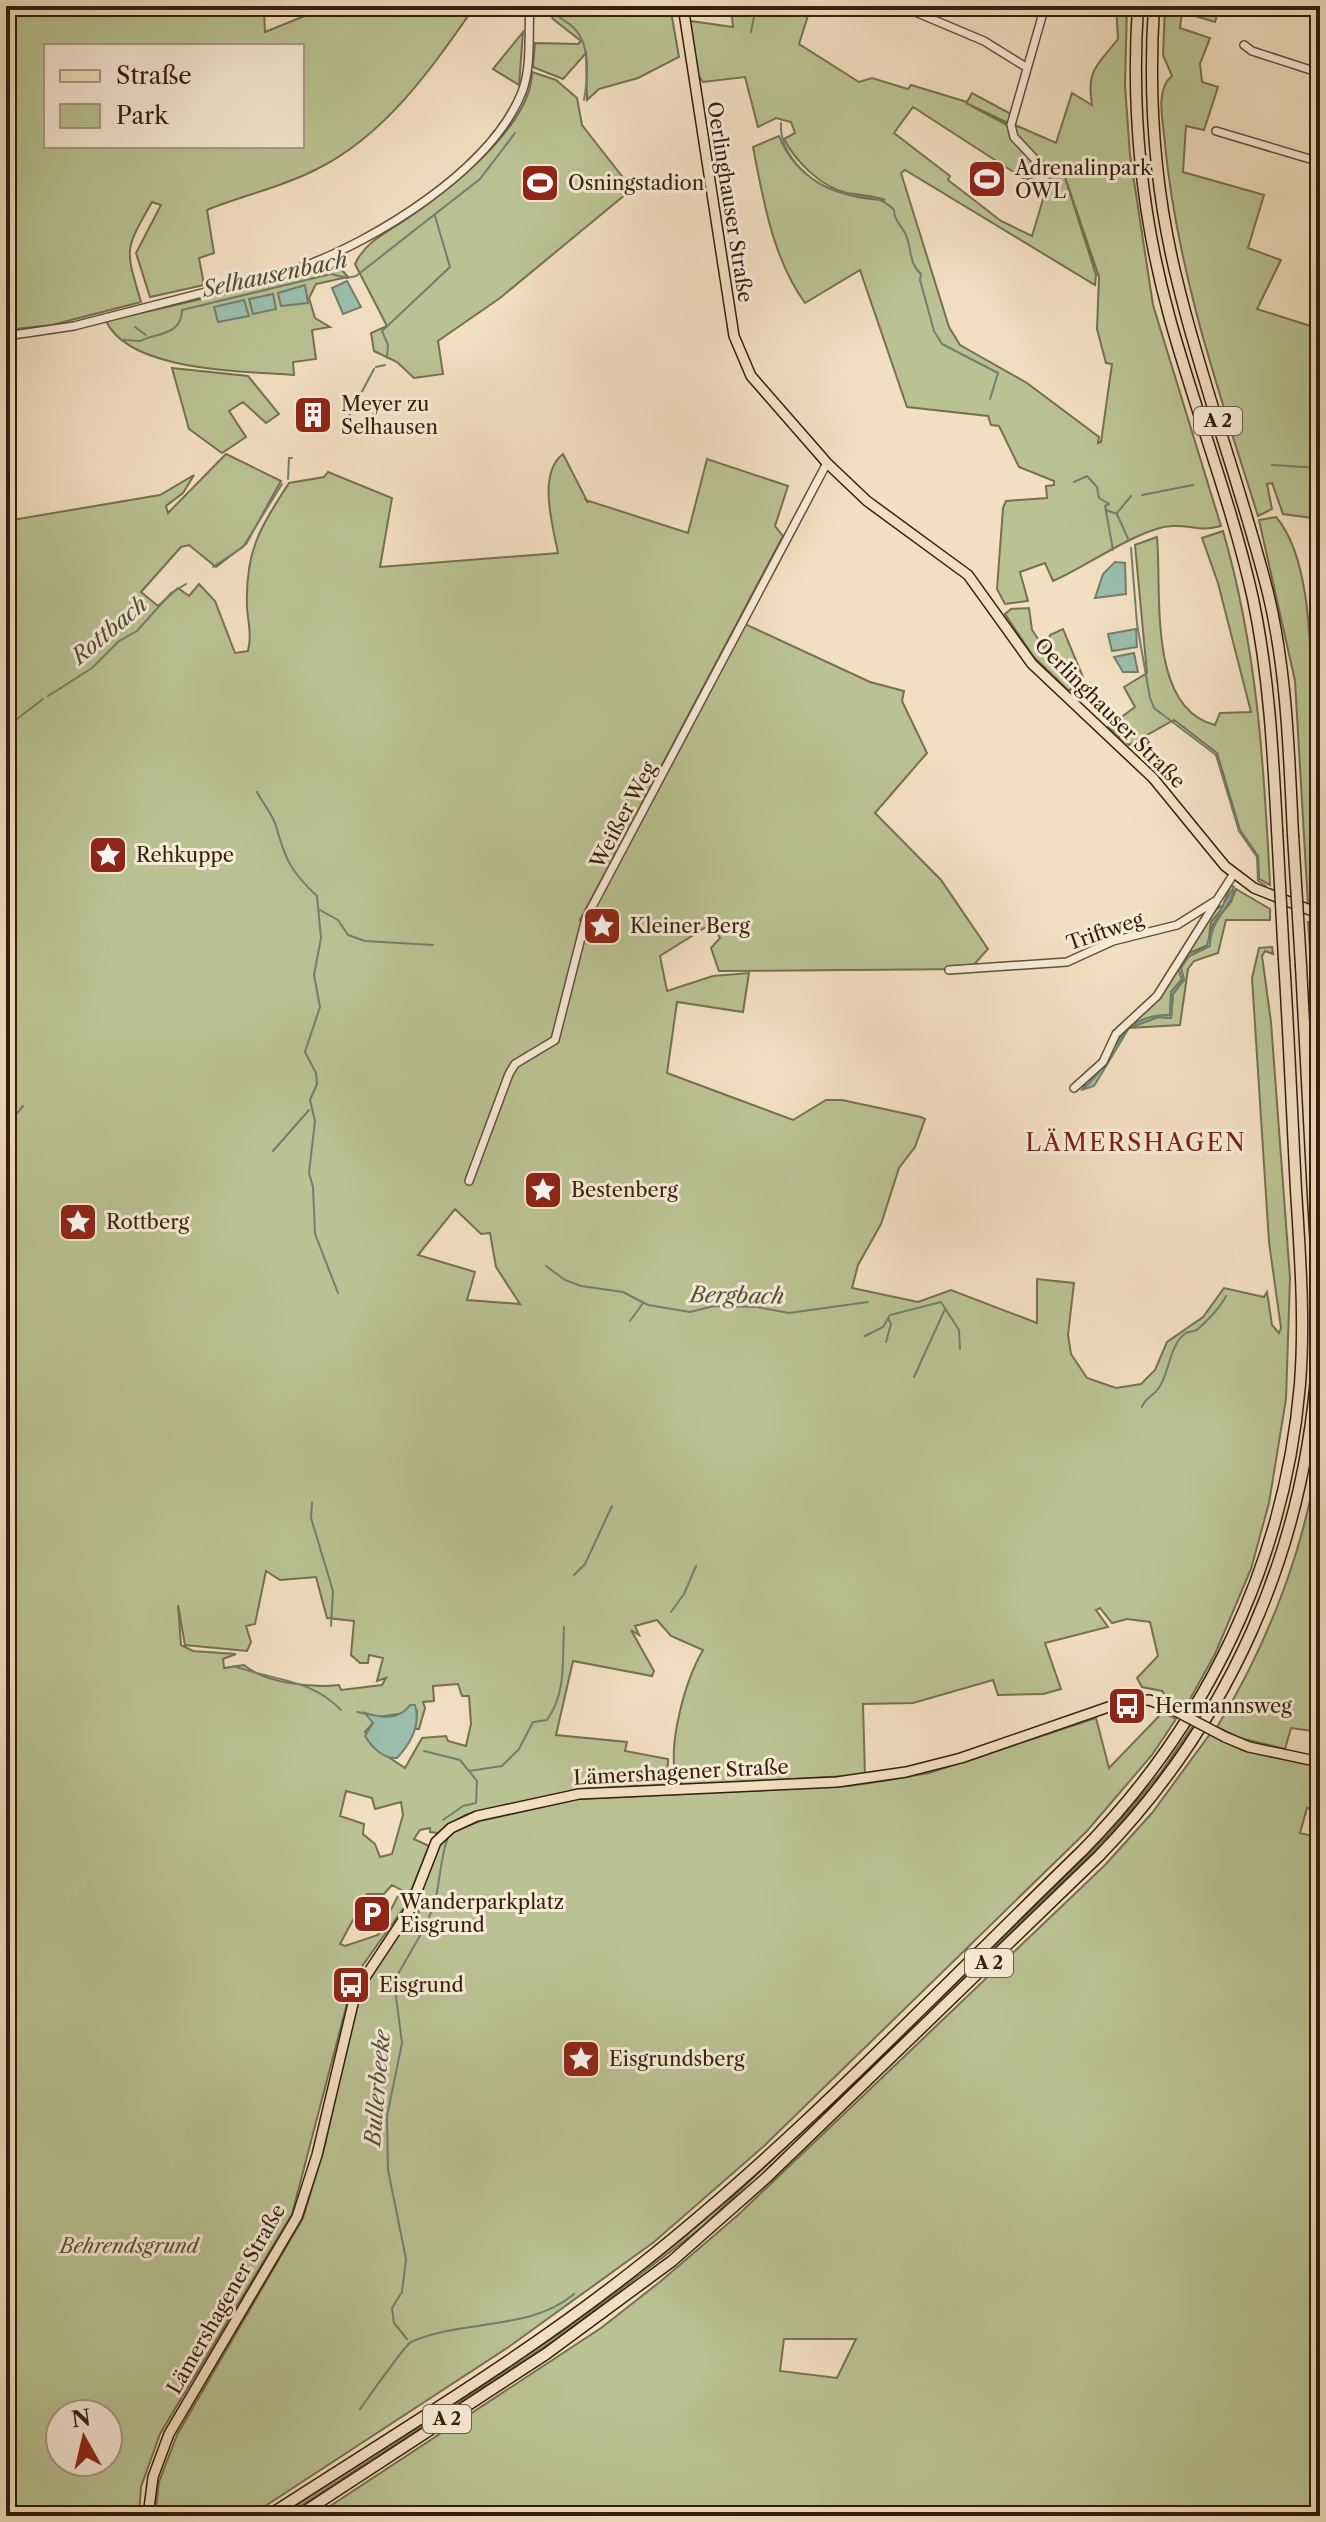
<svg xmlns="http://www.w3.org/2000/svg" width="1326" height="2522" viewBox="0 0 1326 2522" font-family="'Libre Caslon Text',serif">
<rect width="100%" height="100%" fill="#f2dfc1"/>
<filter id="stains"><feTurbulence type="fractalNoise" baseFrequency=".0025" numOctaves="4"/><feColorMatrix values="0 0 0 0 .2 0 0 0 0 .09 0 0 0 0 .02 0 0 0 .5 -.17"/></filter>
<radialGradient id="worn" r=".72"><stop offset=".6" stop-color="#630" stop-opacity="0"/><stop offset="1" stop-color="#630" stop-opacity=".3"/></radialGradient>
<!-- green -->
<path fill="#bac293" stroke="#76704f" stroke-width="2" fill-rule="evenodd" d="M6 6H259L264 11 265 32 307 15V6H475C432 68 385 136 315 170 280 188 243 195 207 210L214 253 199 258 204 285 150 297 136 253 161 205 152 202C124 251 125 248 141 302L52 325 6 330ZM46 46H302V146H46Z
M546 6H670L679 57 638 78 599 89 587 100 586 53 563 79 533 67 535 43 578 44 581 41 553 19Z
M731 6H811L799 44 859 82 872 78 908 89 911 85 967 102 972 93 1011 114 1008 123 966 103 1007 125 1011 138 1040 170 1039 175 1026 180 913 107 894 133 950 176 948 180 1001 221 1032 236 1053 166 1042 165 1016 136 1015 125 1056 143 1072 93 1092 105C1086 69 1098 65 1118 39L1116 6H1127L1125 85 1130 155 1153 305 1221 526C1200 532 1192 525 1172 526 1141 527 1084 568 1053 581L1045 563 1020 572 1028 601 1005 604 997 589 1003 508 1006 501 1047 498 1046 486 1054 485V481L1019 467 999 426 991 425 988 416 907 407 860 270 805 303C773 259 763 199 753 147L779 136C797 182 840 198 885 200 874 195 860 195 847 193 821 187 796 162 784 139L795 133 791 122 776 118 758 127 745 77 703 82 695 71 690 21 733 27ZM1062 168 1099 277 1097 329 1106 363 1112 364 1101 442 1098 443 1099 437 1027 383 960 345 949 327 901 173 905 170 1095 285 1096 275Z
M1165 6H1220L1215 22 1182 12 1180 28 1210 38 1200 64 1202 82 1218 87 1204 130 1186 126 1183 172 1264 195 1248 248 1281 260 1257 309 1320 329V519L1283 514 1272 483 1267 484 1272 509 1258 516C1219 392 1178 275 1165 145 1164 124 1154 90 1172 76L1163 55Z
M523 32 519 85 493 69Z
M532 72 556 80 577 98 582 125 632 189 500 298 438 341 443 374 414 378 397 362 374 351 371 333 387 326 355 264C366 240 390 231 411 216 451 188 532 125 532 72Z
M334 261 348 277 316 284 309 298 315 318 330 327 312 330 316 359 293 362 294 375C244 371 130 372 106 321L275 282Z
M172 368 248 376 279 414 266 423 243 402 229 411 246 437 222 453 189 429Z
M226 454 281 481 246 544 216 567 189 545 181 547 141 592 158 606 178 588 189 596 199 584 215 601 235 653 248 651C252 634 248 623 247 607 245 551 260 528 289 483L324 477 328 472 392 498 380 567 558 553C553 526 537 474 563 454L588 503 586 500 688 533 707 459 788 486 775 526 783 536 580 920 586 923 745 624 870 682 904 691 902 701 927 753 875 813 941 880 988 949 970 969 719 971 711 948 720 938 711 924 660 956 667 991 713 976 749 973 743 1012 677 1002 667 1073 793 1120 826 1100H842L921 1117 925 1119 915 1147 899 1168 881 1224 858 1265 852 1288 918 1302 951 1290 1037 1323V1279L1074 1283 1068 1335 1071 1354 1087 1378 1116 1388 1141 1384 1155 1370 1167 1342 1203 1317 1224 1288 1264 1297 1267 1292 1272 1325 1279 1333 1281 1328 1269 1242 1252 978 1259 948 1272 947 1273 954 1265 951 1262 956 1271 1022 1290 1278 1286 1399 1269 1503 1251 1569 1215 1654 1184 1710 1170 1703 1162 1691 1142 1687 1137 1678 1158 1656 1150 1622 1127 1619 1112 1623 1100 1608 1096 1610 1108 1627 1045 1643 1061 1689 1043 1694 998 1695 993 1680 913 1703 863 1704 865 1775 684 1785 677 1780C666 1746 686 1679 703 1650L671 1636 657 1620 635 1626 639 1635 631 1630 654 1671 652 1676 573 1661 556 1735 627 1742 625 1751 668 1759 667 1785 579 1789 465 1815 438 1833 430 1832V1828L420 1830 414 1839 429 1846 405 1906 363 1965 351 1988 292 2214 160 2434 141 2487 139 2516H6V521L160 495 194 475 183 493 166 506 168 513ZM455 1209 481 1234 490 1233 496 1267 520 1304 467 1300 475 1272 418 1255ZM266 1571 280 1580 316 1577 327 1618 354 1621 351 1655 360 1663H368L369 1655 383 1658 377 1681 386 1678 382 1685 341 1690 339 1685C311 1688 265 1683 244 1665L224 1668 223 1659 236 1654 193 1651 181 1645 178 1605 185 1645 247 1651 251 1642 246 1626 255 1624ZM458 1684 462 1696H469L471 1724 466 1746 448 1741 446 1736 422 1738 405 1768 372 1746 365 1732 373 1723 372 1718 417 1711 415 1729H419L425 1708 423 1702 434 1701 433 1686ZM346 1791 372 1798 375 1809 401 1802 403 1815 392 1854 380 1857 375 1844 363 1834 364 1824 340 1816ZM392 1885 401 1890 378 1935 345 1946 340 1944 367 1894H384ZM60 2414H108V2462H60Z
M1276 517C1314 561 1310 663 1313 719 1316 784 1320 844 1320 909L1308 905 1295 681 1259 520Z
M1223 531C1257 648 1264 764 1270 885L1259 879 1258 856 1240 830 1217 753 1174 720 1129 745 1108 727 1135 707 1124 687 1147 673 1135 545 1157 537C1162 592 1147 708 1215 725L1220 713 1251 712 1218 583 1202 538Z
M1029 608 1032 630 1045 649 1050 635 1063 629 1083 677 1069 691 1033 656 1005 614 1011 609Z
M1231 885 1234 887 1229 901 1211 922 1208 945 1189 953 1178 968 1182 979 1171 992 1170 1015C1159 1015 1155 1019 1146 1021 1112 1027 1111 1058 1092 1084L1079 1087 1104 1064 1124 1027 1155 1002 1215 910 1223 905Z
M1236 889 1270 909V920H1226L1218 953 1194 961 1188 969 1180 1025 1129 1028 1158 1017 1171 1018 1173 994 1184 980 1181 968 1189 956 1209 946 1213 924 1231 902Z
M1308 922 1320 925V1016L1319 989 1312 979Z
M1320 1443V1732L1291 1728 1285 1749 1240 1738 1217 1727C1268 1645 1308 1541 1320 1443Z
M1163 1712 1176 1719 1152 1755 1087 1831 764 2146 654 2242 510 2346 250 2516H155L159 2482 177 2435 303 2218 324 2149 356 2002 364 1983 408 1921 419 1915 417 1902 440 1844 452 1832 480 1821 578 1799 848 1786 883 1781 929 1773 1096 1718 1109 1768Z
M1192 1727 1154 1784 1103 1843 701 2228 556 2339 285 2516H280L559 2334 682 2239 743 2186 1106 1837 1161 1772Z
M1210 1734 1242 1750 1320 1767V1811L1307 1808 1300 1833 1320 1838V2516H315L601 2328 661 2281 738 2215 1105 1865 1152 1813ZM784 2339H856L837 2378 780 2371Z"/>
<!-- water -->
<path fill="#9cbdad" stroke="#727e6c" stroke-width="2" d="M347 281 361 307 343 314 332 288Z
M305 285 308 303 281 306 278 293Z
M273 294 276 309 253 314 249 299Z
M244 300 249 316 218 322 214 307Z
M1115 562 1125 563 1126 594 1095 598 1103 574Z
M1136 629 1137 647 1112 651 1108 634Z
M1134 653 1138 672H1123L1114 657Z
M1234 887C1232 907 1209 921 1210 946L1189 956 1181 968 1184 980 1173 994 1171 1018 1158 1017 1129 1028 1094 1086 1081 1090C1117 1065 1111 1014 1170 1015L1171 992 1182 980 1178 968 1181 960 1206 948C1212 925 1221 907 1234 887Z
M410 1705H415C421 1725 410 1744 397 1758 383 1759 372 1747 365 1736L373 1723 365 1713C381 1718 400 1720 410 1705Z"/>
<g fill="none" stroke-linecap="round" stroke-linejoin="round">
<!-- stream -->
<path stroke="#727e6c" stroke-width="2" d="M551 6C557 19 563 18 573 27 591 44 588 78 584 100
M751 32 756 6
M781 123C779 155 812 186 843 193 862 197 879 194 894 210 894 220 900 224 905 233 912 246 908 263 921 274L920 280 934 331 942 344 998 373 990 399
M135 327 146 335
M124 340 140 341C155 333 182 336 182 310L331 274 347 278 356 276 480 179 515 133
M387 358 388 345 382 331 450 267 435 216
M376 367 385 365
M341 431 374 369
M1272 465 1320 468
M288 479 289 458H292
M1074 482 1087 476 1097 487 1099 498 1109 504 1105 506 1106 510 1117 514 1129 541
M1142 495 1193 485
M1105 506 1113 550
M1117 513 1131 496
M1131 548 1137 624 1150 698 1154 708 1216 755 1239 831 1257 857 1258 881 1266 886
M213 567 243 547 282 484
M48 696 92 668 119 641 137 631 171 593 186 584
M6 738 13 722 43 699
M257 792C262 802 273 815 276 826 285 859 291 872 317 896L321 938 314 975 320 1007 305 1052 316 1073 317 1084 310 1100 315 1121 309 1173 313 1187 315 1234 338 1293
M6 847V854
M320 910 338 920 348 935 365 941 433 945
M6 976 7 977
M6 1127 23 1106
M273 1151 309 1110
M546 1266 565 1280 581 1286 623 1292 648 1305 690 1312 714 1306 757 1307 789 1313 868 1302
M630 1321 643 1303
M865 1336 883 1327 890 1315 941 1302 959 1330 960 1349
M886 1342 891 1324 888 1318
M914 1377 945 1309
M1142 1407C1146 1397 1152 1397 1158 1389 1169 1376 1169 1344 1186 1333 1190 1331 1195 1332 1198 1329 1208 1320 1220 1308 1226 1296
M312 1503 311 1518 333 1591 331 1626
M1310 1531 1320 1515
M574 1575 585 1564 612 1506
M671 1612 684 1594 696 1566
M234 1666C274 1681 310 1678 341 1710
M357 1712 367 1714
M424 1751 460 1760 477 1781 476 1803 463 1806 443 1820
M469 1771 502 1766 519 1749 533 1722 547 1720C567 1692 562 1659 564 1627
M429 1917C441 1893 438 1864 448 1837
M407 2339 394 2323 392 2308 402 2292 406 2259 388 2170 387 2116 402 2043 394 1981 421 1934
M360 2409C368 2398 405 2345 411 2342 461 2319 531 2331 574 2294"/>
<defs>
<path id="minor" d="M901 6 984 41 1026 67
M1244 45 1252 51 1320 73
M1216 131 1320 162
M1044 169 1014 137 1011 125 1045 6
M6 336 74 326 299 268C375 241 491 170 522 92 532 66 528 33 530 6
M949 970 1067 962 1113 941 1177 925 1217 900 1233 875
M1074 1088 1103 1062 1116 1034 1157 996 1216 902
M469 1181 509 1074 515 1064 555 1040 586 918 827 463"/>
<path id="major" d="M683 6 734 336 751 376 827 463 867 501 968 575 1032 664 1153 778 1225 866 1254 888 1320 914
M1225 1737 1249 1747 1320 1762
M148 2516 153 2477 169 2434 297 2217 317 2155 356 1991 409 1911 436 1842 451 1828 477 1816 579 1794 837 1782 906 1772 961 1758 1123 1702 1149 1700 1168 1707"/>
<path id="highway" d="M1138 6C1131 111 1142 218 1170 319 1196 413 1232 504 1253 599 1269 675 1273 752 1277 829
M1154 6C1148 99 1155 193 1178 284 1203 388 1242 489 1268 593 1287 672 1289 754 1293 835
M268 2516C393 2435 523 2358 640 2265 796 2142 938 1990 1082 1851 1207 1724 1285 1562 1300 1384 1305 1319 1300 1255 1296 1190 1292 1114 1289 1037 1284 960
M298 2516 546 2354 672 2261 766 2178 1099 1856C1230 1721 1304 1552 1317 1365 1321 1309 1316 1252 1313 1196 1309 1119 1305 1043 1301 966"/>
</defs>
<!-- minor casing -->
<use href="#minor" stroke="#634f38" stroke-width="10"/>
<!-- major casing -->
<use href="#major" stroke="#331f0b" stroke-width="12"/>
<!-- highway casing -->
<use href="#highway" stroke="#331f0b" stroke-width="13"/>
<!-- minor -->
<use href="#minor" stroke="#f7ead7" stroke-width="7"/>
<!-- major -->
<use href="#major" stroke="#f2dfc1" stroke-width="9"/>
<!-- highway -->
<use href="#highway" stroke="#f2dfc1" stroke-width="10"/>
<defs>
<path id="major-bridge" d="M1168 1707 1225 1737"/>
<path id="highway-bridge" d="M1277 829 1284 960
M1293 835 1301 966"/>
</defs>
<!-- major-bridge casing -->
<use href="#major-bridge" stroke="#331f0b" stroke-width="12" stroke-linecap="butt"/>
<!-- highway-bridge casing -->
<use href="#highway-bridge" stroke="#331f0b" stroke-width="13" stroke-linecap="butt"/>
<!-- major-bridge -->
<use href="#major-bridge" stroke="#f2dfc1" stroke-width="9"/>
<!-- highway-bridge -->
<use href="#highway-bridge" stroke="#f2dfc1" stroke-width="10"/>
</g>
<!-- icons -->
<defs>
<symbol id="stadium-square" viewBox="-11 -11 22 22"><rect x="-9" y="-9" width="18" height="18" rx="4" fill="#8f2418" stroke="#f7ead7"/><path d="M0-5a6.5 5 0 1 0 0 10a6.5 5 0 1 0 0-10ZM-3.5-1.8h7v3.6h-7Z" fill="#fff"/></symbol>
<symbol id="building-square" viewBox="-11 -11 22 22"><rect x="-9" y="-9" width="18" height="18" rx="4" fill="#8f2418" stroke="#f7ead7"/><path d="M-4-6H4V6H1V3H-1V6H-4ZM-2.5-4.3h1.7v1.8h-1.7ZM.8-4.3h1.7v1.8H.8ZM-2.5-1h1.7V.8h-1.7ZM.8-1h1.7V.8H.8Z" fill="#fff"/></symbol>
<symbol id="sight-square" viewBox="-11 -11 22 22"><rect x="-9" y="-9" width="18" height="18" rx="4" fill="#8f2418" stroke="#f7ead7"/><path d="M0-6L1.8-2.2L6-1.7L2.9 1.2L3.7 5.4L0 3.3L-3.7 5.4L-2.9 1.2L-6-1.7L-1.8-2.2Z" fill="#fff"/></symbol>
<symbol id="bus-square" viewBox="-11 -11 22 22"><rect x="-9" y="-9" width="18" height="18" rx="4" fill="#8f2418" stroke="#f7ead7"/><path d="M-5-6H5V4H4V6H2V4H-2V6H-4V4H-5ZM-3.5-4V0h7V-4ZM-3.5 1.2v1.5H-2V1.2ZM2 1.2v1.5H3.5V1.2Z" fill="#fff"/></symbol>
<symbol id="parking-square" viewBox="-11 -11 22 22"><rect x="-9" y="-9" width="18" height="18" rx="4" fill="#8f2418" stroke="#f7ead7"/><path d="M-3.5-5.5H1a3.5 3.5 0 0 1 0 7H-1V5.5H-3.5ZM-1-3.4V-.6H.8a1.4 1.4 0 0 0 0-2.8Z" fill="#fff"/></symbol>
</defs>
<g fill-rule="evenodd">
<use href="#stadium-square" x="965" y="157" width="44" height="44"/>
<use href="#stadium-square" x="518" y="161" width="44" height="44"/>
<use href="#building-square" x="291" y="393" width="44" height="44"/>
<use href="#sight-square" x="86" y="833" width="44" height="44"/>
<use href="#sight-square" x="580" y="904" width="44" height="44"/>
<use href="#sight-square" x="521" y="1168" width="44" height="44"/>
<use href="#sight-square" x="56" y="1200" width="44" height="44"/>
<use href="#bus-square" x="1105" y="1684" width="44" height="44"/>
<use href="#parking-square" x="350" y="1892" width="44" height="44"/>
<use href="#bus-square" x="329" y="1963" width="44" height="44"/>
<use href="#sight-square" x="559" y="2037" width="44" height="44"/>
</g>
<g text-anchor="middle" stroke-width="6" stroke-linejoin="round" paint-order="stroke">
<!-- shield labels -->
<g fill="#f7ead7" stroke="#6e5c48" stroke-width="2">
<rect x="1194" y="407" width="48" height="28" rx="6"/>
<rect x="965" y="1949" width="48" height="28" rx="6"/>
<rect x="423" y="2405" width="48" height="28" rx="6"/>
</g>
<g font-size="18" font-weight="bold" fill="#331f0b">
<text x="1218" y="427">A 2</text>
<text x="989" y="1969">A 2</text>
<text x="447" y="2425">A 2</text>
</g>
<!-- poi labels -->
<g font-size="20" fill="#331f0b" stroke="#f7ead7" text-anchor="start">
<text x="1015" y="175">Adrenalinpark<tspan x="1015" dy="23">OWL</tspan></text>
<text x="568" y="190">Osningstadion</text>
<text x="341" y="411">Meyer zu<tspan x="341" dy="23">Selhausen</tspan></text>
<text x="136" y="862">Rehkuppe</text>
<text x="630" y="933">Kleiner Berg</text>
<text x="571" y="1197">Bestenberg</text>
<text x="106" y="1229">Rottberg</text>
<text x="1155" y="1713">Hermannsweg</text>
<text x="400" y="1909">Wanderparkplatz<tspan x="400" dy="23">Eisgrund</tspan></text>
<text x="379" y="1992">Eisgrund</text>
<text x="609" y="2066">Eisgrundsberg</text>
</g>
<!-- street labels -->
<g font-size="20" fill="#331f0b" stroke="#f7ead7">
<text transform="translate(730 202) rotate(81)" y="7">Oerlinghauser Straße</text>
<text transform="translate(1110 713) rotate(45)" y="7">Oerlinghauser Straße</text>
<text transform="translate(623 815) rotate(-62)" y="7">Weißer Weg</text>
<text transform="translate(1105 931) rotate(-19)" y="7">Triftweg</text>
<text transform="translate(681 1772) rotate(-3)" y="7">Lämershagener Straße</text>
<text transform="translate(226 2299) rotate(-60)" y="7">Lämershagener Straße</text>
</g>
<!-- park labels -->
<g font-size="20" font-style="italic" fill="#5c5034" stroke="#f7ead7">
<text x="129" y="2253">Behrendsgrund</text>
</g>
<!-- water labels -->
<g font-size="22" font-style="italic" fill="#524e3c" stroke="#f7ead7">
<text transform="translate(275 274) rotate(-12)" y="8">Selhausenbach</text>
<text transform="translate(109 630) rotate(-40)" y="8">Rottbach</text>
<text transform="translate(737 1295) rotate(1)" y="8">Bergbach</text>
<text transform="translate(377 2088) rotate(-85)" y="8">Bullerbeeke</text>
</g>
<!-- quarter labels -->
<g font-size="24" letter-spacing="2" fill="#7a1f14" stroke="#f7ead7">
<text x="1136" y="1151">LÄMERSHAGEN</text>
</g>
</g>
<!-- margin -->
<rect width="1326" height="2522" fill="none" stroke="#f2dfc1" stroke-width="32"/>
<rect x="8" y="8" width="1310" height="2506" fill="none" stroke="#331f0b" stroke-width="4"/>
<rect x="16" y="16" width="1294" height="2490" fill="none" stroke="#331f0b" stroke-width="2"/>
<!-- legend -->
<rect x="44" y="44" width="260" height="104" fill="#f7ead7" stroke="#a99985" stroke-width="2"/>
<rect x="60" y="70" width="40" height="12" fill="#f2dfc1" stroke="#a99985" stroke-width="2"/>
<text x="116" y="84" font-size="24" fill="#331f0b">Straße</text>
<rect x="60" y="104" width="40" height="24" fill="#bac293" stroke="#a99985" stroke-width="2"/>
<text x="116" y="124" font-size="24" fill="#331f0b">Park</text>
<!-- north arrow -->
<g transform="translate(84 2438) rotate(352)"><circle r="38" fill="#f7ead7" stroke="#a99985" stroke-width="2"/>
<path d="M0-6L14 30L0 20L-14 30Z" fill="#8f2418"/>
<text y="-12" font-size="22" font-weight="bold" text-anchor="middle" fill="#331f0b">N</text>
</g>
<rect width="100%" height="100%" filter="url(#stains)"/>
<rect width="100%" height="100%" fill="url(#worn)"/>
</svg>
